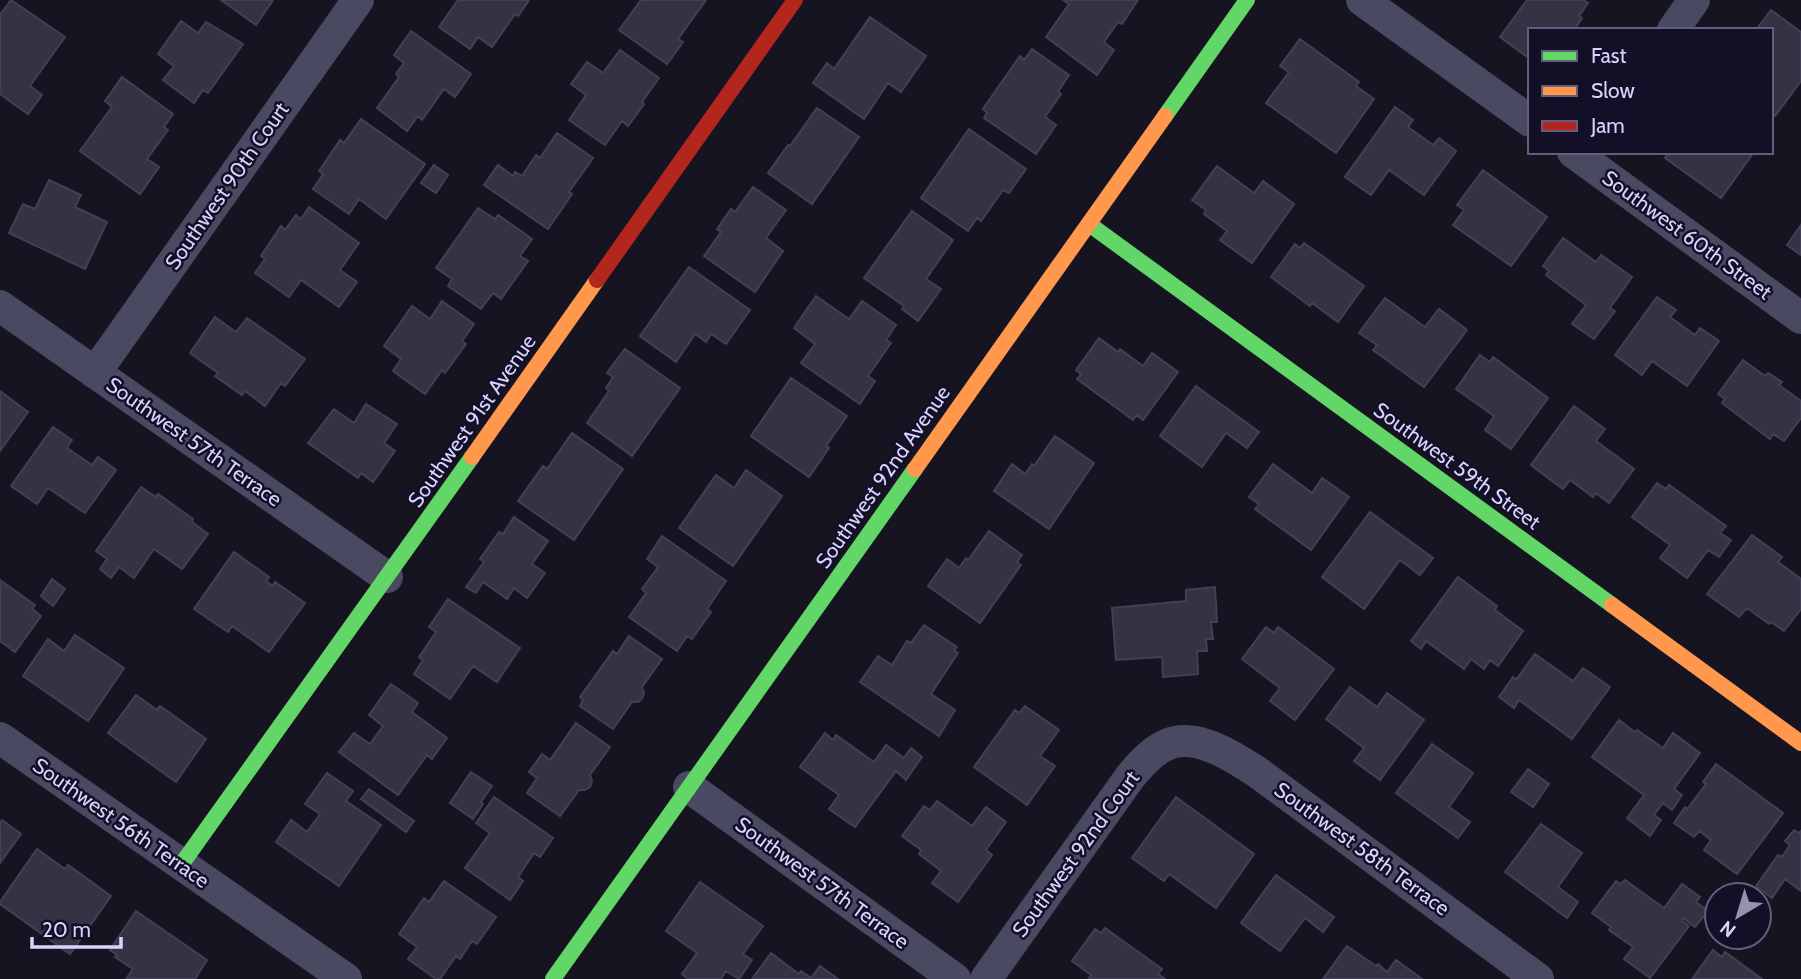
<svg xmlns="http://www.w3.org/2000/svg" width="1801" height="979" viewBox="0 0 1801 979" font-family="Cabin,sans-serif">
<rect width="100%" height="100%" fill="#161421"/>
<!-- building -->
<path fill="#343243" stroke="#433f54" stroke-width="2" d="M11 0 65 37 30 86 42 95 28 114 0 94V15Z
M221 0H273L256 25Z
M458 0H529L518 16 515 14 492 47 478 37 470 49 439 27Z
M641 0H706L678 39 683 42 667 64 619 30Z
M1063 0H1138L1122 24 1118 22 1104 42 1114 50 1097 75 1046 37 1069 4Z
M1527 0H1583L1588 3 1579 16 1582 18 1574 30H1530V59L1500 37Z
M1771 10 1801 32V81L1775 116 1771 114V30H1756Z
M870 17 926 56 901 92 888 83 864 119 813 83 827 63 834 69Z
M181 21 198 33 206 22 243 44 208 93 203 90 194 103 163 80 174 66 158 54Z
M411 31 471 74 455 97 444 89 422 120 418 116 407 131 377 108 399 77 396 74 404 63 394 55Z
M1300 39 1359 82 1356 86 1374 99 1336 153 1266 103 1289 72 1280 66Z
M1032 49 1069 75 1058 92 1061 94 1045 117 1056 125 1036 154 984 118 987 113 983 109 1020 56 1024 60Z
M620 50 659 78 642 102 644 104 628 126 622 121 605 145 569 120 586 95 571 84 587 62 603 73Z
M122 77 173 114 164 127 168 130 147 159 159 167 140 194 80 151 112 107 105 101Z
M1395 107 1413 120 1408 127 1433 145 1439 138 1456 151 1424 195 1389 170 1371 195 1345 177Z
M817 108 859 137 812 204 768 173 788 145 790 146Z
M361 119 425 164 386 219 359 199 349 214 313 189 323 174 319 171 340 140 344 143Z
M969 129 1026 169 1009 193 1003 190 981 221 977 218 968 231 921 198Z
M557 133 593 158 569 192 572 194 548 229 484 185 498 165 513 176 515 172 522 176 536 155 540 158Z
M1669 152H1754L1721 198 1665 158Z
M434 165 448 175 436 193 421 183Z
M1217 166 1254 193 1263 181 1294 204 1252 263 1220 240 1227 231 1204 214 1206 210 1192 200Z
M1483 170 1547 217 1511 266 1453 225 1464 210 1457 205Z
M49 180 81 195 75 207 107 222 85 269 9 233 23 204 35 209Z
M753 187 786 210 766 238 783 251 755 292 704 256 721 232 717 229 731 209 735 212Z
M309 207 359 243 340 270 357 282 339 307 301 280 289 297 255 273 265 259 261 256 281 226 285 230 296 215 301 219Z
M478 208 495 219 498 215 532 239 520 256 528 261 501 299 493 293 481 309 448 286 452 279 436 268Z
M912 211 953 240 926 279 941 289 918 321 902 309 904 306 864 278Z
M1801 225V255L1787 245Z
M1563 238 1596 262 1601 255 1632 277 1610 308 1615 311 1594 339 1572 324 1586 305 1546 275 1549 271 1543 266Z
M1304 243 1364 286 1338 322 1312 303 1310 306 1271 277 1295 244 1300 248Z
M689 267 750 310 726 344 711 334 706 342 695 334 676 362 640 336Z
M816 296 849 319 862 301 896 325 886 340 891 343 868 376 875 381 860 404 801 363 815 344 794 328Z
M1657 297 1676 310 1670 317 1695 335 1700 328 1719 341 1687 386 1652 361 1642 375 1615 355Z
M1385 298 1425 327 1439 309 1467 330 1424 387 1373 350 1377 345 1359 333Z
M442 301 474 324 462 341 466 344 445 373 442 370 425 394 393 371 401 359 384 346 412 306 430 319Z
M215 317 236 332 247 318 305 359 285 386 281 383 265 406 245 391 242 395 215 376 218 373 190 353Z
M1099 338 1118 352 1120 349 1143 366 1152 353 1178 372 1143 420 1137 415 1133 420 1077 379 1081 374 1076 370Z
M625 349 680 388 632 456 587 423 609 391 606 388 613 377 607 373Z
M1480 355 1490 362 1493 357 1548 398 1511 449 1485 430 1494 416 1456 389Z
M1743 360 1765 376 1768 373 1782 382 1779 385 1801 401V418L1784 441 1773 434 1770 439 1722 403 1725 399 1718 394Z
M791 378 847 416 826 446 829 448 809 477 751 436Z
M1196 386 1259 432 1247 448 1226 433 1202 467 1160 436Z
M0 391 28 412 0 451Z
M366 404 397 424 384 443 395 451 373 482 361 473 358 478 308 443 334 409 354 423Z
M1574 406 1605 429 1596 441 1634 469 1609 503 1596 493 1593 497 1570 480 1563 489 1531 465Z
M53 427 72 440 67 448 92 465 98 457 116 470 85 513 48 488 37 504 11 486Z
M572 433 623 469 574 540 518 501 543 466 547 469Z
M1055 436 1094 463 1049 529 994 491 1012 464 1025 474 1032 464 1034 466Z
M1273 464 1312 493 1322 478 1349 497 1311 550 1255 509 1259 504 1249 497Z
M746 470 782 496 733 566 679 528 716 475 734 488Z
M1657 483 1666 489 1669 485 1726 526 1720 533 1731 540 1719 557 1708 550 1687 578 1660 558 1670 545 1632 517Z
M141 487 156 497 158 494 193 519 192 522 208 534 182 569 154 549 134 578 119 567 111 578 100 569 107 559 96 551Z
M1370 512 1433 558 1420 575 1400 560 1364 609 1322 577Z
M514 517 548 541 532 564 545 573 527 598 514 588 507 599 483 582 476 593 466 587 484 562 480 559 499 532 503 534Z
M989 531 1022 555 1017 562 1021 565 980 623 928 586 947 559 959 568 966 558 968 560Z
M1752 535 1782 557 1778 562 1801 579V609L1784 631 1771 622 1769 624 1747 608 1739 617 1707 594Z
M662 536 726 581 707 609 711 612 692 639 687 636 677 651 629 617 646 593 642 589 658 567 647 559Z
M234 552 269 577 266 581 273 586 275 582 305 603 269 652 232 626 228 632 194 609Z
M1458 577 1497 606 1495 610 1523 631 1498 666 1490 660 1484 669 1471 659 1464 669 1426 641 1421 649 1411 641Z
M52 579 65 589 53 606 41 596Z
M0 580 35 605 32 609 41 616 15 652 0 641Z
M1215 587 1217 622H1211L1213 639H1206L1207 651H1197L1198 674 1163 677 1162 657 1116 660 1112 608 1186 601V590Z
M448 599 520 648 497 682 473 666 450 699 414 674 423 660 419 657 436 632 429 627Z
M924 625 957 647 954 651 958 653 931 694 955 710 939 736 860 682 878 656 892 665 907 641 911 643Z
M1266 627 1274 633 1278 627 1334 669 1295 720 1270 701 1280 688 1242 659Z
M75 635 124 668 88 721 23 676 48 639 64 651Z
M629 636 662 659 642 687 644 693 642 699 638 702H632L613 729 580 706 583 700 580 697 613 651 617 654Z
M1535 654 1573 681 1583 668 1610 687 1572 739 1519 700 1514 708 1499 697 1513 677 1516 680Z
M391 684 418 703 412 712 447 738 432 759 427 755 398 795 339 752 354 733 370 744 383 726 369 715Z
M1350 687 1377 707 1387 693 1424 720 1380 780 1354 761 1364 748 1326 719Z
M136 695 157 710 160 706 206 739 176 782 108 733Z
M1025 706 1059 730 1040 756 1055 766 1027 805 974 767 1015 710 1019 713Z
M1619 720 1635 732 1637 730 1663 748 1673 733 1700 753 1674 789 1682 795 1672 810 1663 803 1654 815 1661 820 1650 836 1627 818 1644 795 1592 757Z
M576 723 610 747 590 775 592 781 590 787 585 790H579L560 816 527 793 537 778 529 772 542 754 550 760Z
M825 733 833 740 836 735 874 762 886 745 904 758 911 748 922 757 906 780 896 771 855 827 829 809 839 795 800 767Z
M1432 744 1473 773 1449 807 1470 822 1458 838 1396 793Z
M1716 764 1783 813 1737 874 1704 850 1711 840 1699 831 1694 837 1674 823 1685 807 1687 809 1706 784 1703 782Z
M1528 769 1549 784 1533 807 1511 792Z
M471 772 492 786 481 802 483 804 473 819 450 803Z
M327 773 353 791 346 801 381 825 339 886 276 842 291 820 307 832 320 814 305 804Z
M369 789 414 821 406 832 361 799Z
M494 797 553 838 540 857 534 853 518 877 523 881 510 900 465 868 490 833 476 823Z
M1176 797 1254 854 1216 908 1169 874 1164 881 1132 858Z
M937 801 972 826 986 807 1006 822 986 850 992 855 958 902 932 883 941 871 919 854 921 850 902 836 924 806 930 810Z
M2 820 21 834 0 863V823Z
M1541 824 1582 853 1558 887 1578 902 1567 918 1505 872Z
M1794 830 1799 833 1801 831V891L1785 879 1772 898 1756 886 1778 855 1782 857 1790 845 1785 841Z
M37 849 65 869 68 865 111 896 70 954 0 904V902Z
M1276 875 1334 917 1323 932 1305 918 1280 951 1241 923Z
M1625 880 1664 908 1682 884 1700 897 1696 902 1708 911 1695 927 1683 918 1682 921 1689 926 1650 978 1624 959 1633 947 1609 930 1611 927 1592 913 1616 881 1621 884Z
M444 881 496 917 477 944 472 941 460 959 456 956 440 979H436L408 959 417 947 399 934 424 898 429 902Z
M700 882 763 926 743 954 752 960 739 979 726 971 721 979H688L682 974 697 953 666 931Z
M136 911 207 960 195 979H126L133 969 115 957 117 955 110 950Z
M1105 928 1162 969 1158 974 1165 979H1091L1089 978 1091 975 1072 961 1095 929 1101 933Z
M1347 946 1376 966 1378 964 1387 972 1396 960 1422 979H1323Z
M1713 950 1722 957 1725 952 1762 979H1692Z
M771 953 799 974 801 971 811 978 820 966 838 979H752Z"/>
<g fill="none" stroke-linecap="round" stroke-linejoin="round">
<!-- street -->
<path stroke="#4a4962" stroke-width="32" d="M1362 0 1530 121
M1673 30 1694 0
M1573 152 1801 318
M0 306 387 577
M95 373 358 0
M0 738 346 979
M689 787 955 979
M986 979 1130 777C1140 765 1151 752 1166 745 1195 731 1234 757 1257 772L1538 979"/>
<!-- fast -->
<path stroke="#63d668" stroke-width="16" d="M1165 116 1247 0
M1089 224 1612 605
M181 865 472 457
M553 979 915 469"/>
<!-- slow -->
<path stroke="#ff974d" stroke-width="16" d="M472 457 597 280
M915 469 1165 116
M1612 605 1801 743"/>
<!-- jam -->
<path stroke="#b3261e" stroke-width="16" d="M597 280 795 0"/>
</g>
<g text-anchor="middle" stroke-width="5" stroke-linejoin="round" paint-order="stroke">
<!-- street labels -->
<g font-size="21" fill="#d9d4ff" stroke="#130f26">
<text transform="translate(227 186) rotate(-55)" y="7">Southwest 90th Court</text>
<text transform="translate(1687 235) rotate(36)" y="7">Southwest 60th Street</text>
<text transform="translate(472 421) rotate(-55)" y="7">Southwest 91st Avenue</text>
<text transform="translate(194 442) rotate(35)" y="7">Southwest 57th Terrace</text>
<text transform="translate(1457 466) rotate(36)" y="7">Southwest 59th Street</text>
<text transform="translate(883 477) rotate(-55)" y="7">Southwest 92nd Avenue</text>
<text transform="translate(121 823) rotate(35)" y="7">Southwest 56th Terrace</text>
<text transform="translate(1362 849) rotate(36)" y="7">Southwest 58th Terrace</text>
<text transform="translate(1076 854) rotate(-54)" y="7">Southwest 92nd Court</text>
<text transform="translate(822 883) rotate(36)" y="7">Southwest 57th Terrace</text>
</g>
</g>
<!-- legend -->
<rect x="1528" y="28" width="245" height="126" fill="#130f26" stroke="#625e7d" stroke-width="2"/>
<rect x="1542" y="51" width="35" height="10" fill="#63d668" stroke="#625e7d" stroke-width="2"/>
<text x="1591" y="63" font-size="21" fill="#d9d4ff">Fast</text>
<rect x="1542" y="86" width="35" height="10" fill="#ff974d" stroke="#625e7d" stroke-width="2"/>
<text x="1591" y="98" font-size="21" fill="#d9d4ff">Slow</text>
<rect x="1542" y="121" width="35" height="10" fill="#b3261e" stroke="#625e7d" stroke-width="2"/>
<text x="1591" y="133" font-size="21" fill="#d9d4ff">Jam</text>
<!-- north arrow -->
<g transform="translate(1738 916) rotate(218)"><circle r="33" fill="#130f26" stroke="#625e7d" stroke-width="2"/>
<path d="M0-5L12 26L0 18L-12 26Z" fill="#9591b1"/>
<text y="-10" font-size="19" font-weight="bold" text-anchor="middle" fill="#d9d4ff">N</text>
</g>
<!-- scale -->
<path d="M32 937v10h89v-10" fill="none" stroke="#d9d4ff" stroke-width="3.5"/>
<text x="42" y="937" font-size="21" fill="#d9d4ff" stroke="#130f26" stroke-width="5" paint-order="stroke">20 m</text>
</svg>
